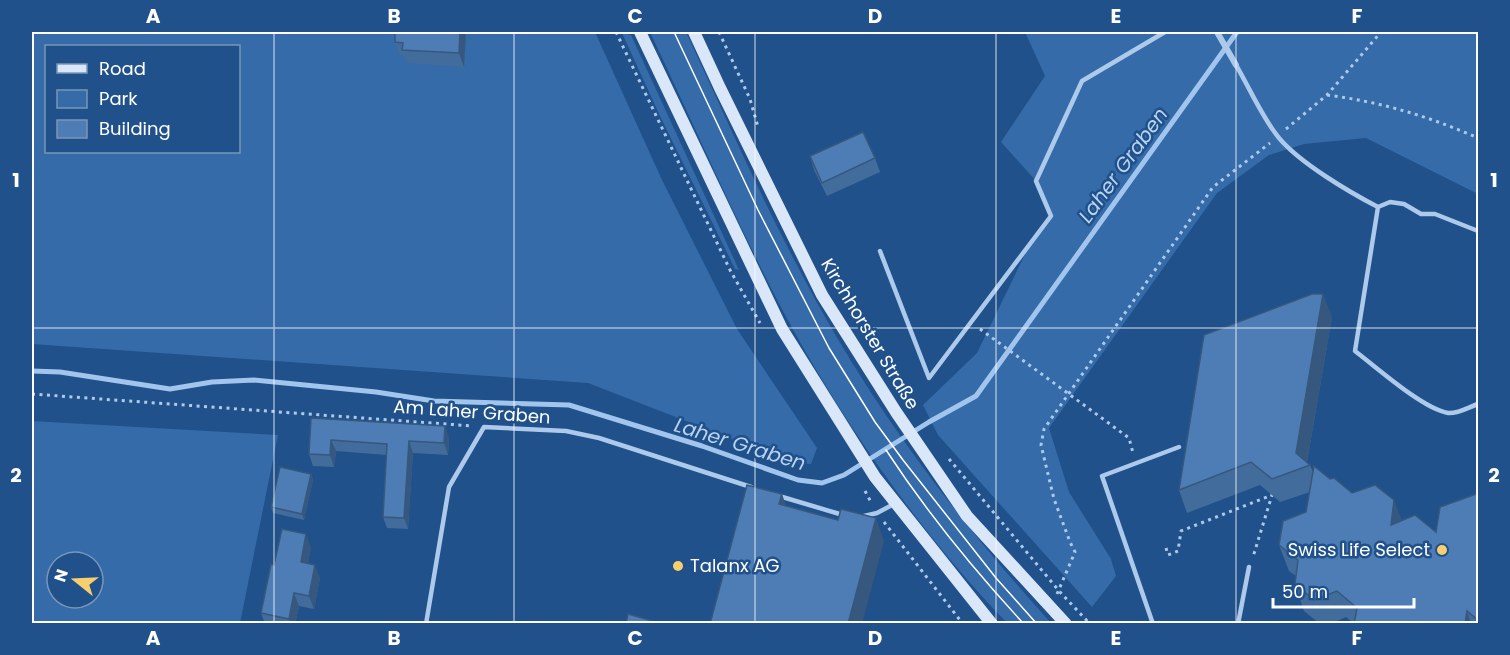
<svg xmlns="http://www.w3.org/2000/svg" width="1510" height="655" viewBox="0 0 1510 655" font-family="Poppins,sans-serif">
<rect width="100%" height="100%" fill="#20518b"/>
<!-- green -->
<path fill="#346ba8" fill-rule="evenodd" d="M32 32H595L662 180 737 329 817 448 811 464 794 463 588 383 32 344ZM46 46H238V152H46Z
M650 32H686C723 111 758 192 799 269 866 399 953 515 1051 623H1007C916 529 829 403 770 286 728 203 690 117 650 32Z
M1025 32H1478V194L1366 138 1304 144 1269 155 1217 193 1049 428 1069 492 1111 559 1116 576 1092 607 938 435 923 405 977 353 1030 244 1051 216 1036 181 1001 142 1045 76Z
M622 33 631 35 739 270 735 269 660 116Z
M32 421 278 435 240 623H32ZM57 562H93V598H57Z"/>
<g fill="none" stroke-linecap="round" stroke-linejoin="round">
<!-- stream -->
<path stroke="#a1c5ec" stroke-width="5" d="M32 371 60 372 170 389 212 382 254 380 376 392 434 401 569 405 702 446 798 480 822 483 844 475 929 422 976 396 1237 32"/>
<!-- path -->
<path stroke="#adcaeb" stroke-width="3" stroke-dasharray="3 4.5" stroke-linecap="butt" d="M616 32 730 270 760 323
M719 32 750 99 758 127
M1327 95C1381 102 1428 116 1478 138
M1286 129 1327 95 1381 32
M980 329 1129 438 1133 453
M32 394 473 426
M949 459 1060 592 1090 624
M865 491 872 504
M884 522 963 624
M1166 548 1168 555 1178 551 1181 531 1272 495 1253 557
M1057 594 1075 552 1070 542 1054 499 1041 445 1044 429 1213 187 1270 143"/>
<!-- lane -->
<path stroke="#adcaeb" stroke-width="4.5" d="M1236 65C1249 87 1263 119 1279 138 1300 163 1349 192 1378 207
M1378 207 1355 351C1376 367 1423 409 1448 413 1458 414 1469 407 1478 404
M1378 207 1390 202 1404 204 1421 214H1435L1478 231
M880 251 929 378 1051 216 1036 181 1082 81 1165 32
M779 496 843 515
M860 517 877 513 894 504
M426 624 449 487 484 427 566 431 599 438 751 487
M1153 624 1102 476 1179 447
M1238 624 1249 567"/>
<!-- street -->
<path stroke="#adcaeb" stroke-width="6" d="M1217 32 1236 65"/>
<!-- secondary -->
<path stroke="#d9e7f9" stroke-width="12" d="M640 32 782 329 875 477 992 624
M694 32 720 88 822 295 896 412 967 516 1066 624"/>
<!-- tram -->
<path stroke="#fff" stroke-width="1.5" d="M674 32 758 210 829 348 875 422 903 460 996 578 1037 624
M886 450C926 511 974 570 1024 624"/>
</g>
<!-- wall -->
<path fill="#426c9b" d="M466 32 464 67 407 63 404 56 400 55 395 42Z
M810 156 875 158 880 172 827 196 814 170Z
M1332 317 1307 462 1310 465 1313 472 1330 479 1352 493 1402 520 1436 532 1479 493V624H1354L1346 617 1331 624H1320L1304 611 1295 584 1296 576 1289 571 1279 545 1306 512 1310 492 1280 502 1260 485 1187 513 1179 490Z
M311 418 449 438 448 455 413 453 408 529 387 528 383 517 387 455 336 451 334 467 313 466 309 454Z
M311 474 313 480 304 520 273 513 271 507Z
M311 547 308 563 320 578 314 609 299 606 295 624H265L261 613 274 565Z"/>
<!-- shaded-wall -->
<path fill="#36587e" d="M460 32H466L464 67 459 53Z
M1323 294 1332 317 1306 467 1296 453Z
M445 426 449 438 448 455 444 443Z
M331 440 336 451 334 467 330 455Z
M409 441 413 453 408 529 404 518Z
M311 474 313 480 304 520 302 514Z
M782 494 790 517 779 504Z
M1394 500 1404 526 1391 525Z
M876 518 884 541 862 624H848Z
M306 534 311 547 306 575 301 562Z
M315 565 320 578 314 609 309 596Z
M294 593 299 606 295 624H291L289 619Z
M1467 611 1471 624H1465Z"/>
<!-- building -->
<path fill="#4d7db4" stroke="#36587e" stroke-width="1.5" d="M395 32H460L459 53 402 50 403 43 395 42Z
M863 132 875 158 822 183 810 156Z
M1312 294H1323L1296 453 1310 465 1272 479 1251 462 1179 490 1204 335Z
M311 418 445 426 444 443 409 441 404 518 383 517 387 444 331 440 330 455 309 454Z
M1314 466 1330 479 1334 478 1352 493 1375 485 1394 500 1391 525 1415 515 1436 532 1440 507 1479 493V621L1467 611 1465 624H1354L1357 608 1337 591 1314 600 1295 584 1298 560 1279 545 1283 521 1306 512Z
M280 467 311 474 302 514 271 507Z
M747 485 782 494 779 504 838 520 841 509 876 518 848 624H710Z
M282 529 306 534 301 562 315 565 309 596 294 593 289 619 261 613 271 564 274 565Z
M628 614 663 624H626Z"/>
<!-- grid -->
<path fill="none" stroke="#fff" stroke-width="1.5" stroke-opacity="0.55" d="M274 32V624M514 32V624M755 32V624M996 32V624M1236 32V624M32 328H1478"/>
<!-- markers -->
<g fill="#f8ce6e" stroke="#20518b" stroke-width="2">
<circle cx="1442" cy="550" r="6"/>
<circle cx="678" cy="566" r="6"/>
</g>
<g text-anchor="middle" stroke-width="5" stroke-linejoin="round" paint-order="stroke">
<!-- street labels -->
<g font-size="18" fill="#fff" stroke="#20518b">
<text transform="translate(870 334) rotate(59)" y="6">Kirchhorster Straße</text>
<text transform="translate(472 412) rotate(4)" y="6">Am Laher Graben</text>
</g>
<!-- poi labels -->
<g font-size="18" fill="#fff" stroke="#20518b" text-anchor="end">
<text x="1430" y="556">Swiss Life Select</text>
<text x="690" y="572" text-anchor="start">Talanx AG</text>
</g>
<!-- water labels -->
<g font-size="20" font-style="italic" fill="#b9d4f2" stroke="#20518b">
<text transform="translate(1123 165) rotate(-54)" y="7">Laher Graben</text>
<text transform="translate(740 444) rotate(17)" y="7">Laher Graben</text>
</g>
</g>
<!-- border -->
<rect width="1510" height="655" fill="none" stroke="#20518b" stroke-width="66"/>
<!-- legend -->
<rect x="45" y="45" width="195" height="108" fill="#20518b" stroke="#7997b9" stroke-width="1.5"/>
<rect x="57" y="64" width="30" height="9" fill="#d9e7f9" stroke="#7997b9" stroke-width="1.5"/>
<text x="99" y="75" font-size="18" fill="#ffffff">Road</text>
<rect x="57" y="90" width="30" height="18" fill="#346ba8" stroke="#7997b9" stroke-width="1.5"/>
<text x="99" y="105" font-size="18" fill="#ffffff">Park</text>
<rect x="57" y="120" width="30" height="18" fill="#4d7db4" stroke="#7997b9" stroke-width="1.5"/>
<text x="99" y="135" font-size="18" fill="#ffffff">Building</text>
<!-- north arrow -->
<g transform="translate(75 580) rotate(288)"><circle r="28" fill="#20518b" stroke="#7997b9" stroke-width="1.5"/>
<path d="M0-4.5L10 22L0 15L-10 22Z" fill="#f8ce6e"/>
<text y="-9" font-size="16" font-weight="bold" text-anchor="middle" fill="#ffffff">N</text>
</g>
<!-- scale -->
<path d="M1273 598v9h141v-9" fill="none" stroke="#ffffff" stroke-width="3"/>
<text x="1282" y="598" font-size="18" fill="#ffffff" stroke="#20518b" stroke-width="4.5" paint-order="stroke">50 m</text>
<rect x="33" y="33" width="1444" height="589" fill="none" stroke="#fff" stroke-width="2"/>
<g font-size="20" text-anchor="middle" font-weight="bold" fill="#fff">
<text x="153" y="23">A</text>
<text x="394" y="23">B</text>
<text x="635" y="23">C</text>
<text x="875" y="23">D</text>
<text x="1116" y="23">E</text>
<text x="1357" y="23">F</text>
<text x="16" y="187">1</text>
<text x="1494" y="187">1</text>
<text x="16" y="482">2</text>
<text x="1494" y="482">2</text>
<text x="153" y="645">A</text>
<text x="394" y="645">B</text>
<text x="635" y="645">C</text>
<text x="875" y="645">D</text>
<text x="1116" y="645">E</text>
<text x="1357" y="645">F</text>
</g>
</svg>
